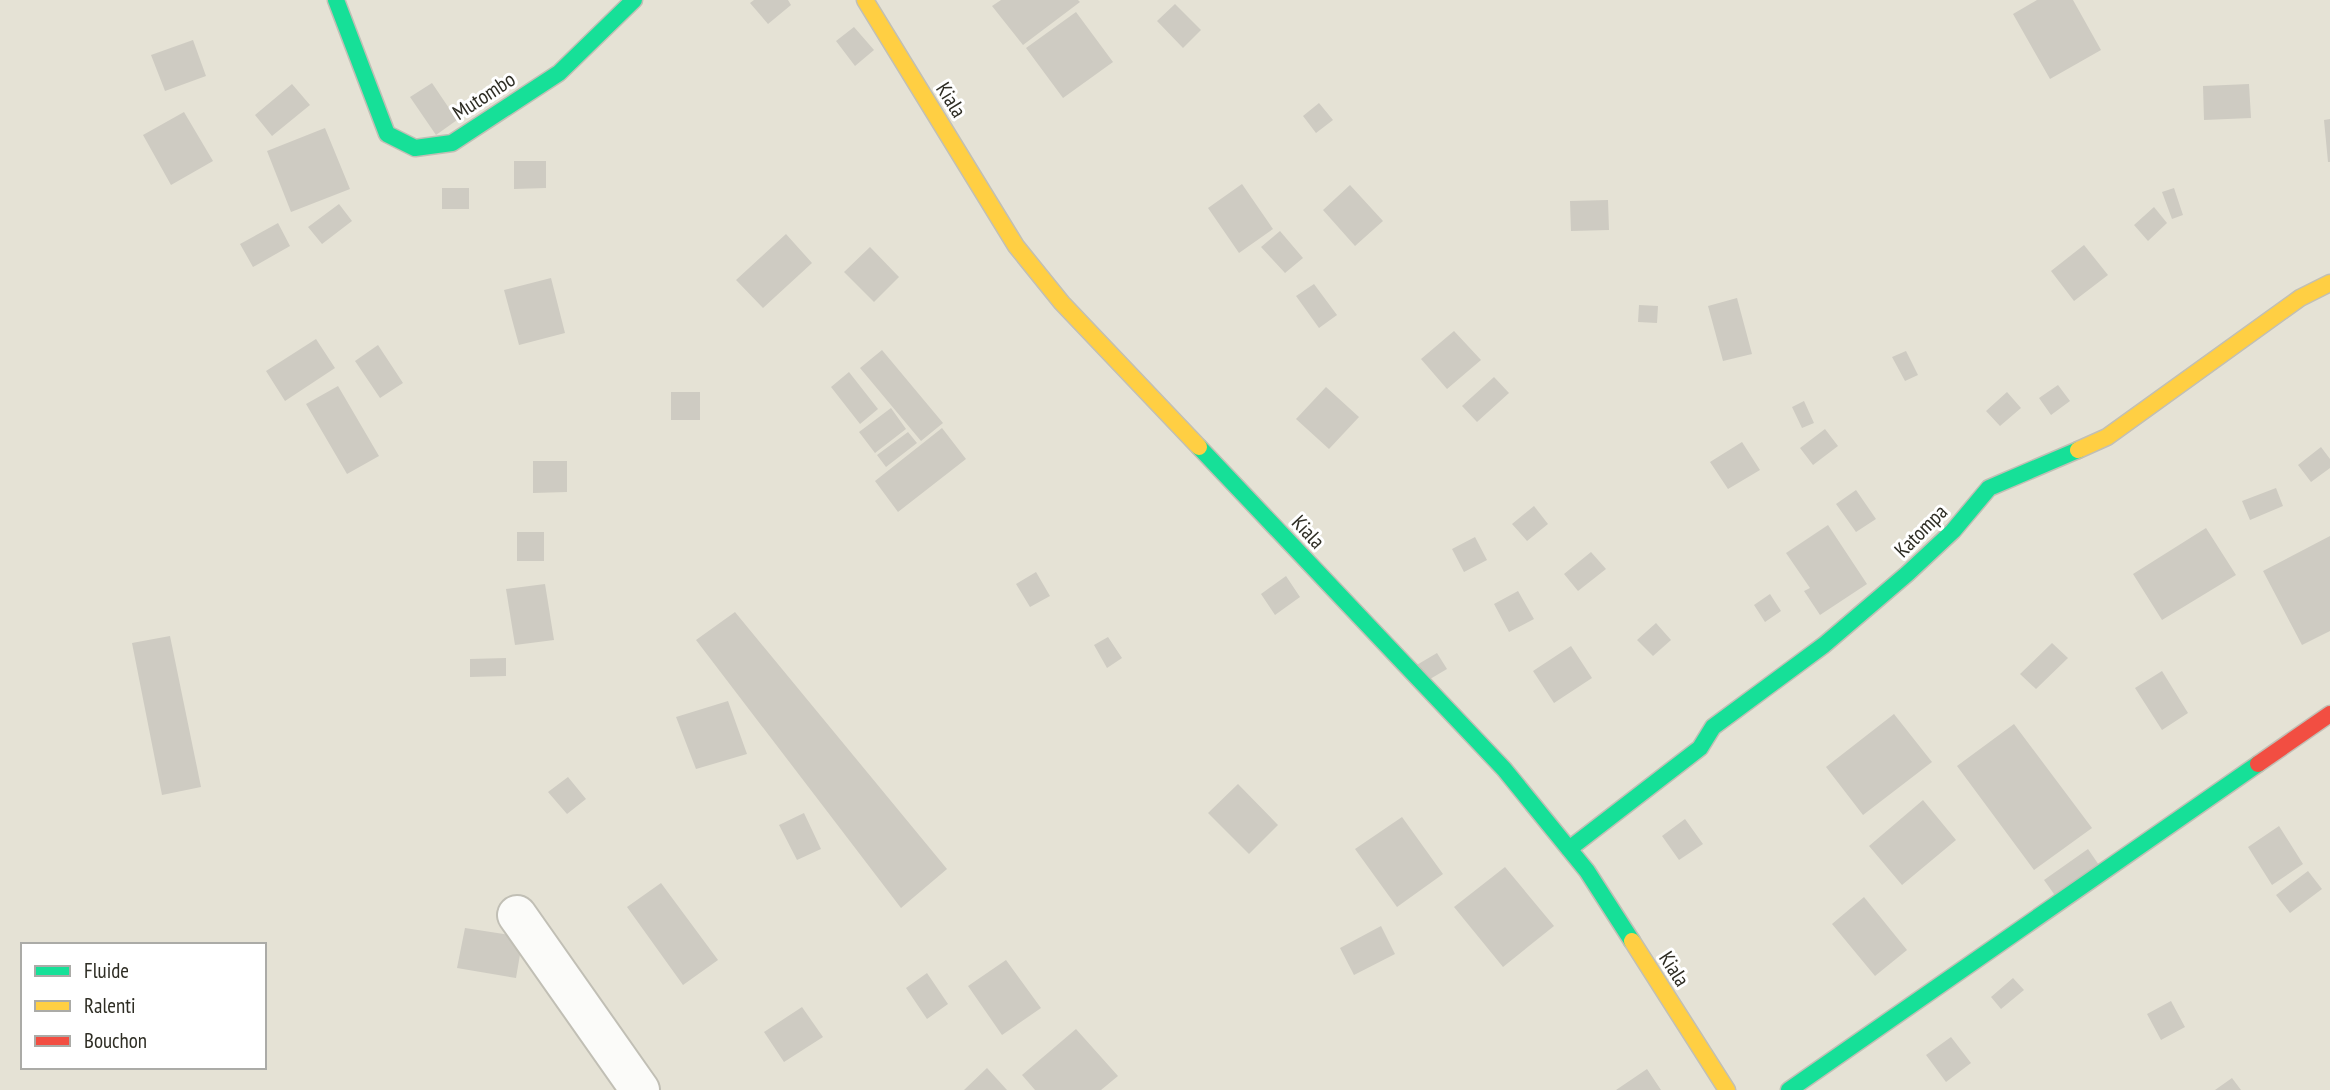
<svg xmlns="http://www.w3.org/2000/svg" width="2330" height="1090" viewBox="0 0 2330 1090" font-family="'PT Sans Narrow',sans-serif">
<rect width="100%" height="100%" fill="#e5e2d5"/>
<!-- building -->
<path fill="#cecbc2" d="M754 0H788L791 5 768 24 750 3Z
M1001 0H1078L1080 2 1023 45 992 6Z
M2037 0H2073L2101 50 2050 79 2013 14Z
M1175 4 1201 30 1183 48 1157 21Z
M1076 12 1113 62 1063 98 1026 48Z
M854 27 874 50 855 66 836 41Z
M193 40 206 76 165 91 151 55Z
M432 83 457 120 436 135 410 97Z
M292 84 310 105 272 136 255 115Z
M2249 84 2251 118 2204 120 2203 86Z
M1319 103 1333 120 1316 133 1303 116Z
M184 112 213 161 171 185 143 135Z
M2330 119V162H2328L2324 120Z
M325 128 350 189 291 212 267 151Z
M514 161H546V188L514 189Z
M1242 184 1273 229 1239 253 1208 208Z
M1350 185 1383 221 1355 246 1323 210Z
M442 188H469V209H442Z
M2174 188 2183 215 2172 219 2162 192Z
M1608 200 1609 230 1571 231 1570 201Z
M339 204 352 221 322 244 308 227Z
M2154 207 2167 223 2148 241 2134 225Z
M278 223 290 246 253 267 240 244Z
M1280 231 1303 258 1285 273 1261 247Z
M786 234 812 263 763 308 736 280Z
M2084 245 2108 275 2074 301 2051 271Z
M870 247 899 277 874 302 844 272Z
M551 278 565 333 519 345 504 290Z
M1314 284 1337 315 1319 328 1296 296Z
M1737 298 1752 354 1723 361 1708 306Z
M1639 305 1658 306 1657 323 1638 322Z
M1454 331 1481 360 1447 389 1421 359Z
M316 339 335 368 285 401 266 371Z
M378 345 403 383 380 398 355 361Z
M882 350 943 423 921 441 860 368Z
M1906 351 1918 375 1905 381 1892 357Z
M849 372 878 409 860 424 831 387Z
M1494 377 1509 393 1477 422 1462 406Z
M2058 385 2070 401 2051 415 2039 398Z
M338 386 379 456 347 474 306 404Z
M1326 387 1359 417 1329 449 1296 419Z
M671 392H700V420H671Z
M2007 392 2021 408 2000 426 1986 411Z
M1804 401 1814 423 1802 428 1792 407Z
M891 408 906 429 875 453 859 432Z
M942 428 966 459 898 512 875 481Z
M1825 429 1838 446 1813 465 1800 448Z
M908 432 917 443 886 467 877 455Z
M1742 442 1760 470 1728 489 1710 462Z
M2321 447 2330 459V468L2311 482 2298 465Z
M533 461H567V492L533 493Z
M2276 488 2283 506 2250 520 2242 501Z
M1856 490 1876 519 1856 532 1836 504Z
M1534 506 1548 524 1527 541 1512 524Z
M1828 525 1867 584 1820 615 1804 591 1810 588 1786 553Z
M2206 528 2236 575 2162 620 2133 574Z
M517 532H544V561H517Z
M2330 536V631L2302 645 2263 571Z
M1475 537 1487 560 1464 572 1452 549Z
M1591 552 1606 569 1578 591 1564 574Z
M1036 572 1050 596 1030 607 1016 584Z
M1286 576 1300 597 1275 615 1261 594Z
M545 584 554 640 515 645 506 589Z
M1518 591 1534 619 1509 632 1494 604Z
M1770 594 1781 611 1765 622 1754 605Z
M735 612 947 869 901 908 696 640Z
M1656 623 1671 640 1653 656 1637 640Z
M170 636 201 787 162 795 132 643Z
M1108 637 1122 658 1107 668 1094 645Z
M2052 643 2068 658 2036 689 2020 674Z
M1571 646 1592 678 1554 703 1533 671Z
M1437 653 1447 669 1425 682 1415 666Z
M506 658V676L470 677V659Z
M2162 671 2188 713 2162 730 2135 688Z
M728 701 747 754 696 769 676 717Z
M1894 714 1932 762 1863 815 1826 767Z
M2014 724 2092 828 2034 870 1957 766Z
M568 777 586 799 567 814 548 792Z
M1238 784 1278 825 1249 854 1208 813Z
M1923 800 1956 840 1902 885 1869 846Z
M804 813 821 849 797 860 779 825Z
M1402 817 1443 874 1397 907 1355 849Z
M1685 819 1703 844 1679 860 1662 836Z
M2279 826 2303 864 2272 885 2248 847Z
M2088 849 2103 871 2059 901 2044 880Z
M1505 867 1554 926 1503 967 1454 907Z
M2308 871 2322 889 2290 913 2276 895Z
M661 883 718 960 683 985 627 907Z
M1864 897 1907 950 1875 976 1832 924Z
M1381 926 1395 954 1354 975 1340 948Z
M465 928 523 937 516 978 457 968Z
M1006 960 1041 1008 1002 1035 968 986Z
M927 973 948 1004 927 1019 906 988Z
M2013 978 2024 990 2001 1009 1991 997Z
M2171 1001 2185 1027 2161 1040 2147 1014Z
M802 1007 823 1037 784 1062 764 1032Z
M1076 1029 1118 1076 1101 1090H1035L1022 1075Z
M1951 1037 1971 1063 1946 1082 1926 1055Z
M987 1068 1007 1090H964Z
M1647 1069 1661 1090H1616Z
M2232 1078 2241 1090H2215Z"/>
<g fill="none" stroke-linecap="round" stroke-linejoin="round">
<defs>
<path id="street" d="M517 915 640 1090"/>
<path id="fast" d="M336 0 387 134 415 148 452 143 559 73 634 0
M1199 447 1504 769 1587 871 1632 941
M1569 849 1700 748 1713 727 1824 645 1907 574 1953 531 1989 488 2078 450
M1789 1090 2258 764"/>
<path id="slow" d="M865 0 1016 246 1062 303 1199 447
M2078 450 2107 437 2300 298 2330 283
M1632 941 1727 1090"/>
<path id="jam" d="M2258 764 2330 714"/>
</defs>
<!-- street casing -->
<use href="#street" stroke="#c1bfb5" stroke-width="42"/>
<!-- fast casing -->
<use href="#fast" stroke="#c1bfb5" stroke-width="19"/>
<!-- slow casing -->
<use href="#slow" stroke="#c1bfb5" stroke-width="19"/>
<!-- jam casing -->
<use href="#jam" stroke="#c1bfb5" stroke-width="19"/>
<!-- street -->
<use href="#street" stroke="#fbfbf9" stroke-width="38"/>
<!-- fast -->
<use href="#fast" stroke="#16e098" stroke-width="16"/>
<!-- slow -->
<use href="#slow" stroke="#ffcf43" stroke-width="16"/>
<!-- jam -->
<use href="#jam" stroke="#f24e42" stroke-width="16"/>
</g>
<g text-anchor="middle" stroke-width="6" stroke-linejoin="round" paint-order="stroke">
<!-- street labels -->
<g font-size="21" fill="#2e2d24" stroke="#fff">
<text transform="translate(484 96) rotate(-33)" y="7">Mutombo</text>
<text transform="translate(951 100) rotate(58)" y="7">Kiala</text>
<text transform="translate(1921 531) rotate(-45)" y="7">Katompa</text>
<text transform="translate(1308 532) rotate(47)" y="7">Kiala</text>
<text transform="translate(1674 969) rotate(57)" y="7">Kiala</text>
</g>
</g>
<!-- legend -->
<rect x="21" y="943" width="245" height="126" fill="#ffffff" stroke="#ababa7" stroke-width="2"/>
<rect x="35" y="966" width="35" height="10" fill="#16e098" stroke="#ababa7" stroke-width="2"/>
<text x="84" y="978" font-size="21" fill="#2e2d24">Fluide</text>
<rect x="35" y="1001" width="35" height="10" fill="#ffcf43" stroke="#ababa7" stroke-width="2"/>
<text x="84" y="1013" font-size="21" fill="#2e2d24">Ralenti</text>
<rect x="35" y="1036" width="35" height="10" fill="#f24e42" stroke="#ababa7" stroke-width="2"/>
<text x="84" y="1048" font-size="21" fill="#2e2d24">Bouchon</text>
</svg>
